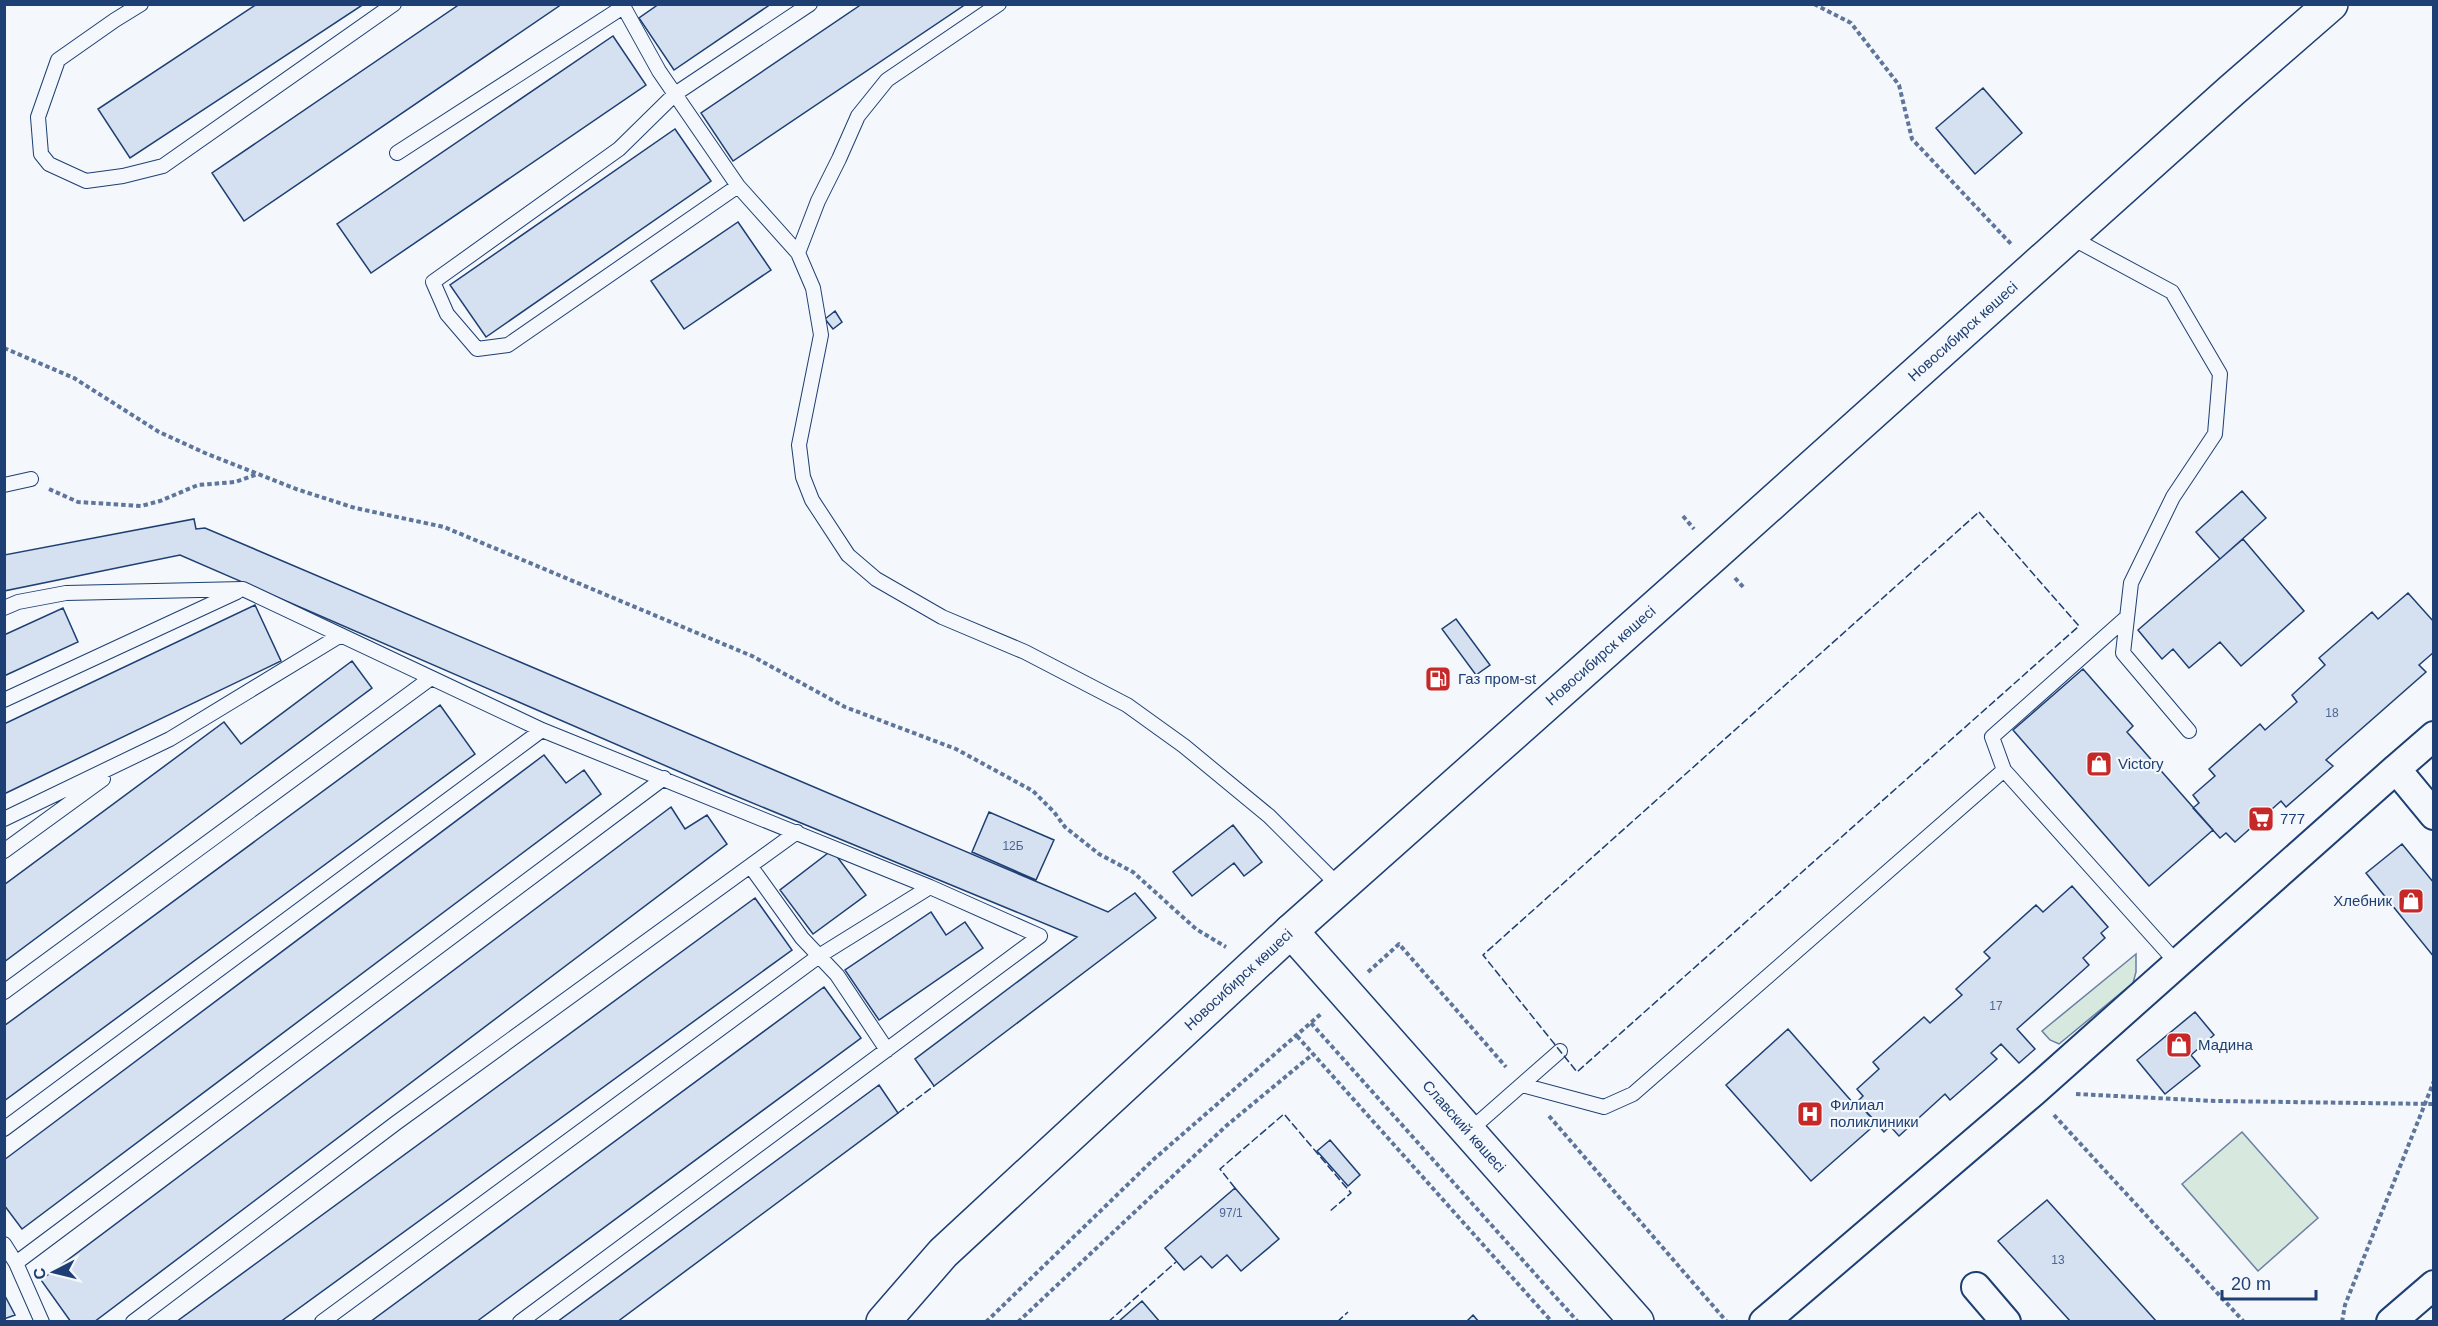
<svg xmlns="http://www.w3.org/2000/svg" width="2438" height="1326" viewBox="0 0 2438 1326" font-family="Arial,sans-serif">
<rect width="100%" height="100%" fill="#f4f7fb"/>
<!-- green -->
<path fill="#d7e8df" stroke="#687fa3" stroke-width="1.5" d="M2136 954V972L2133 983 2059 1044 2050 1040 2042 1031Z
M2242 1132 2318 1218 2258 1271 2182 1184Z"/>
<!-- building -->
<path fill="#d5e0f0" stroke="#1d3f73" stroke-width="1.5" d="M257 4H364L130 158 98 109Z
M460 4H562L244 221 212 173Z
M659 4H771L674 70 639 18Z
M862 4H966L733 161 701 113Z
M613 36 646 85 371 273 337 224Z
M1983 88 2022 133 1975 174 1936 128Z
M675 129 711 181 486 337 450 285Z
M738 222 771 270 684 329 651 281Z
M835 311 842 322 833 329 825 319Z
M2242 491 2266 518 2220 559 2196 532Z
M194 519 196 529 205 528 1108 912 1135 893 1156 918 934 1086 915 1059 1077 937 726 792 180 555 4 591V555Z
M2243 539 2304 611 2241 666 2220 642 2189 668 2173 649 2162 659 2138 630Z
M2408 593 2434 622V652L2419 665 2426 672 2326 760 2333 766 2286 807 2281 801 2235 842 2226 833 2220 838 2193 808 2199 803 2193 795 2215 776 2209 769 2260 724 2265 730 2297 702 2292 695 2325 665 2319 658 2372 612 2378 619Z
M255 605 281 661 4 794V724Z
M63 608 78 642 4 676V635Z
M1456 619 1490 665 1476 675 1442 629Z
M352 661 372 688 4 962V885L224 722 241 744Z
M2083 669 2133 726 2127 732 2213 830 2149 886 2013 730Z
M440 705 475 754 4 1101V1026Z
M544 755 566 783 584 770 601 794 22 1229 4 1205V1160Z
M671 807 685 829 707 815 727 844 94 1322H71L41 1280Z
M989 812 1054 840 1036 880 972 852Z
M1233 825 1262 862 1244 876 1234 863 1192 896 1173 872Z
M2402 844 2434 883V957L2366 873Z
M832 850 866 895 813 934 780 890Z
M2072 886 2108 927 2101 933 2105 938 2083 958 2089 965 2017 1029 2035 1049 2019 1063 2001 1044 1991 1053 1997 1059 1950 1100 1945 1094 1899 1136 1890 1126 1884 1132 1857 1102 1863 1096 1857 1089 1879 1069 1873 1062 1924 1017 1930 1023 1962 995 1956 989 1990 958 1984 952 2036 905 2043 912Z
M755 898 792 950 280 1322H176Z
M931 912 946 935 965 922 983 948 879 1020 845 970Z
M824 987 861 1038 476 1322H370Z
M2195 1012 2214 1035 2191 1055 2200 1066 2165 1094 2137 1060Z
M1788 1029 1854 1104 1857 1102 1877 1123 1811 1181 1726 1085Z
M879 1085 898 1113 617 1322H557Z
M1330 1140 1360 1175 1348 1186 1317 1151Z
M1235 1188 1279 1239 1241 1271 1227 1255 1212 1268 1201 1256 1184 1270 1165 1248Z
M2047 1200 2157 1322H2071L2033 1280 1998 1241Z
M4 1294 15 1315 4 1319Z
M1142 1301 1160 1322H1118Z
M1473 1315 1479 1322H1466Z"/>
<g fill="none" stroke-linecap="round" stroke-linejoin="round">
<defs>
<path id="lane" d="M141 4 115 20 58 60 38 117 41 154 49 164 86 181 123 176 163 166 394 4
M622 4 659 71 738 186 798 253 813 288 821 335 799 445 803 477 812 500 848 555 876 579 942 617 1025 652 1127 705 1184 746 1269 816 1340 887
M397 153 623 7
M738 186 508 345 477 349 447 314 433 282 619 149 675 94 810 4
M2070 237 2172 292 2220 374 2215 434 2173 497 2131 583 2123 653 2189 731
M798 253 818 201 839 159 858 116 887 80 999 4
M4 485 31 479
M4 608 18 602 66 593 243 589 542 730 930 887 1040 936 520 1322
M4 700 237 592
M2004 770 1992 737 2127 617
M4 819 170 739 341 635
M4 851 103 779
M751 867 802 938 837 975 887 1050
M4 992 431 678
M1522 1085 1604 1107 1633 1094 2004 770 2177 963
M4 1129 542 730
M1469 1131 1560 1051
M4 1244 16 1263 42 1322
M16 1263 664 778
M133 1322 396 1123 797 832
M322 1322 819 956 930 887"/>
<path id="street" d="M2396 769 2434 736
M1976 1287 2006 1322
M1764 1322 2033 1092 2396 769 2434 815
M2391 1322 2434 1285"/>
<g id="secondary">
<path id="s1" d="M1291 931 1637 1322"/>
<path id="s2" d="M883 1322 943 1253 1291 931 1715 554 2231 91 2331 4"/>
</g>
</defs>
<!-- lane casing -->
<use href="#lane" stroke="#1d3f73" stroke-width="16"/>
<!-- street casing -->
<use href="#street" stroke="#1d3f73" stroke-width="32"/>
<!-- secondary casing -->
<use href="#secondary" stroke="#1d3f73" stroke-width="36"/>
<!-- path -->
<path stroke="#5e769c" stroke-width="4" stroke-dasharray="4.5 3" stroke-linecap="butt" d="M1814 4 1851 23 1899 85 1912 139 2012 245
M4 348 74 378 159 432 205 453 296 489 355 508 444 527 752 656 845 707 956 749 1033 791 1054 812 1065 827 1099 854 1133 872 1196 929 1226 947
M49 489 78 502 141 506 160 501 198 485 235 482 258 474
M1683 516 1694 529
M1735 578 1745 589
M1368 972 1399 944 1506 1067
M1311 1023 1578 1322
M1297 1036 1552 1322
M2076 1094 2215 1101 2434 1104
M2054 1115 2244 1322
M1549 1116 1727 1322
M986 1322 1154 1159 1322 1013
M1018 1322 1226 1126 1313 1054
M2342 1322 2345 1305 2434 1081"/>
<!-- lane -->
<use href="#lane" stroke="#f4f7fb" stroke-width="14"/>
<!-- street -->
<use href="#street" stroke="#f4f7fb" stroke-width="28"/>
<!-- secondary -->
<use href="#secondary" stroke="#f4f7fb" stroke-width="33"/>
<!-- fence -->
<path stroke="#1d3f73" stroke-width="1.5" stroke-dasharray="8 3" stroke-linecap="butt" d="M1979 512 2079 626 1577 1072 1483 955Z
M898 1113 934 1086
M1235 1188 1220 1169 1284 1114 1351 1193 1329 1212
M1108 1322 1176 1262
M1337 1322 1348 1312"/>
</g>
<!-- icons -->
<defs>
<symbol id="fuel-square" viewBox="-11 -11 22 22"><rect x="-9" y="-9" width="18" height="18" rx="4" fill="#c62828" stroke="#f4f7fb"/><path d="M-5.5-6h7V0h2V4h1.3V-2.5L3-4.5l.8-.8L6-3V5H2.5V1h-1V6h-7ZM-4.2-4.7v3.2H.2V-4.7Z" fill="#fff"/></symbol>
<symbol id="shop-square" viewBox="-11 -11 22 22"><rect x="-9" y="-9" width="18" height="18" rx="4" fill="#c62828" stroke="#f4f7fb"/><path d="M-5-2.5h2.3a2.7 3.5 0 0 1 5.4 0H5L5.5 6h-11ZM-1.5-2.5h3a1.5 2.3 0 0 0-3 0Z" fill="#fff"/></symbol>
<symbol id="supermarket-square" viewBox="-11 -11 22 22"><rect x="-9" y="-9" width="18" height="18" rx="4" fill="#c62828" stroke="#f4f7fb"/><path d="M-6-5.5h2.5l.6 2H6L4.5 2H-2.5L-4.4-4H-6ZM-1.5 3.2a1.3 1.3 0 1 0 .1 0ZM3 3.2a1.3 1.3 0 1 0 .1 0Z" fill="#fff"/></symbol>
<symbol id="hospital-square" viewBox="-11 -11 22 22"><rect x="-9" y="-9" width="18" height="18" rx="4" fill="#c62828" stroke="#f4f7fb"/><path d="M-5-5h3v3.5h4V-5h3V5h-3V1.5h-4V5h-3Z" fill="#fff"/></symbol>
</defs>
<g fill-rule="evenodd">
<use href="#fuel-square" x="1423" y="664" width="30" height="30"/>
<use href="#shop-square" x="2084" y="749" width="30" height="30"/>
<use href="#supermarket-square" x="2246" y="804" width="30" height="30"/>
<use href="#shop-square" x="2396" y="886" width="30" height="30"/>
<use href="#shop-square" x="2164" y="1030" width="30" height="30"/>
<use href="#hospital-square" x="1795" y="1099" width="30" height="30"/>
</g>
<g text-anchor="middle" stroke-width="4.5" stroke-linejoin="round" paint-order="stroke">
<!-- number labels -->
<g font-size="12" fill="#4b6792">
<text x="2332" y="717">18</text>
<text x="1013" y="850">12Б</text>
<text x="1996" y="1010">17</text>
<text x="1231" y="1217">97/1</text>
<text x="2058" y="1264">13</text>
</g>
<!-- street labels -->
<g font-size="15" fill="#1d3f73" stroke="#f4f7fb">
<text dy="5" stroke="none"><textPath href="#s2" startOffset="1466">Новосибирск көшесі</textPath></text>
<text dy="5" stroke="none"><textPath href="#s2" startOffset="980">Новосибирск көшесі</textPath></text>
<text dy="5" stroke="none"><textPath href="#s2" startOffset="494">Новосибирск көшесі</textPath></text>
<text dy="5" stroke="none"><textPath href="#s1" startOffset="261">Славский көшесі</textPath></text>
</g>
<!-- poi labels -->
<g font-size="15" fill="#1d3f73" stroke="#f4f7fb" text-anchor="start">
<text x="1458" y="684">Газ пром-st</text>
<text x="2118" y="769">Victory</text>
<text x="2280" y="824">777</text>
<text x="2392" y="906" text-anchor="end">Хлебник</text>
<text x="2198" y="1050">Мадина</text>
<text x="1830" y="1110">Филиал<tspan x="1830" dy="17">поликлиники</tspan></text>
</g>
</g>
<!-- border -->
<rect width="2438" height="1326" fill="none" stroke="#1d3f73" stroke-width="12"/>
<!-- north arrow -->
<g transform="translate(54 1272) rotate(263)" stroke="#f4f7fb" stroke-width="4.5" paint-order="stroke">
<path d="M0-4.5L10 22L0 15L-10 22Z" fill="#1d3f73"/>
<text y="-9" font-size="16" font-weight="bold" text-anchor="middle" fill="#1d3f73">С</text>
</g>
<!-- scale -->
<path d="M2222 1290v9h94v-9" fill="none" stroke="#1d3f73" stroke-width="3"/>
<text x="2231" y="1290" font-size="18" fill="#1d3f73" stroke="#f4f7fb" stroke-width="4.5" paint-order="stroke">20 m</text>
</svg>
